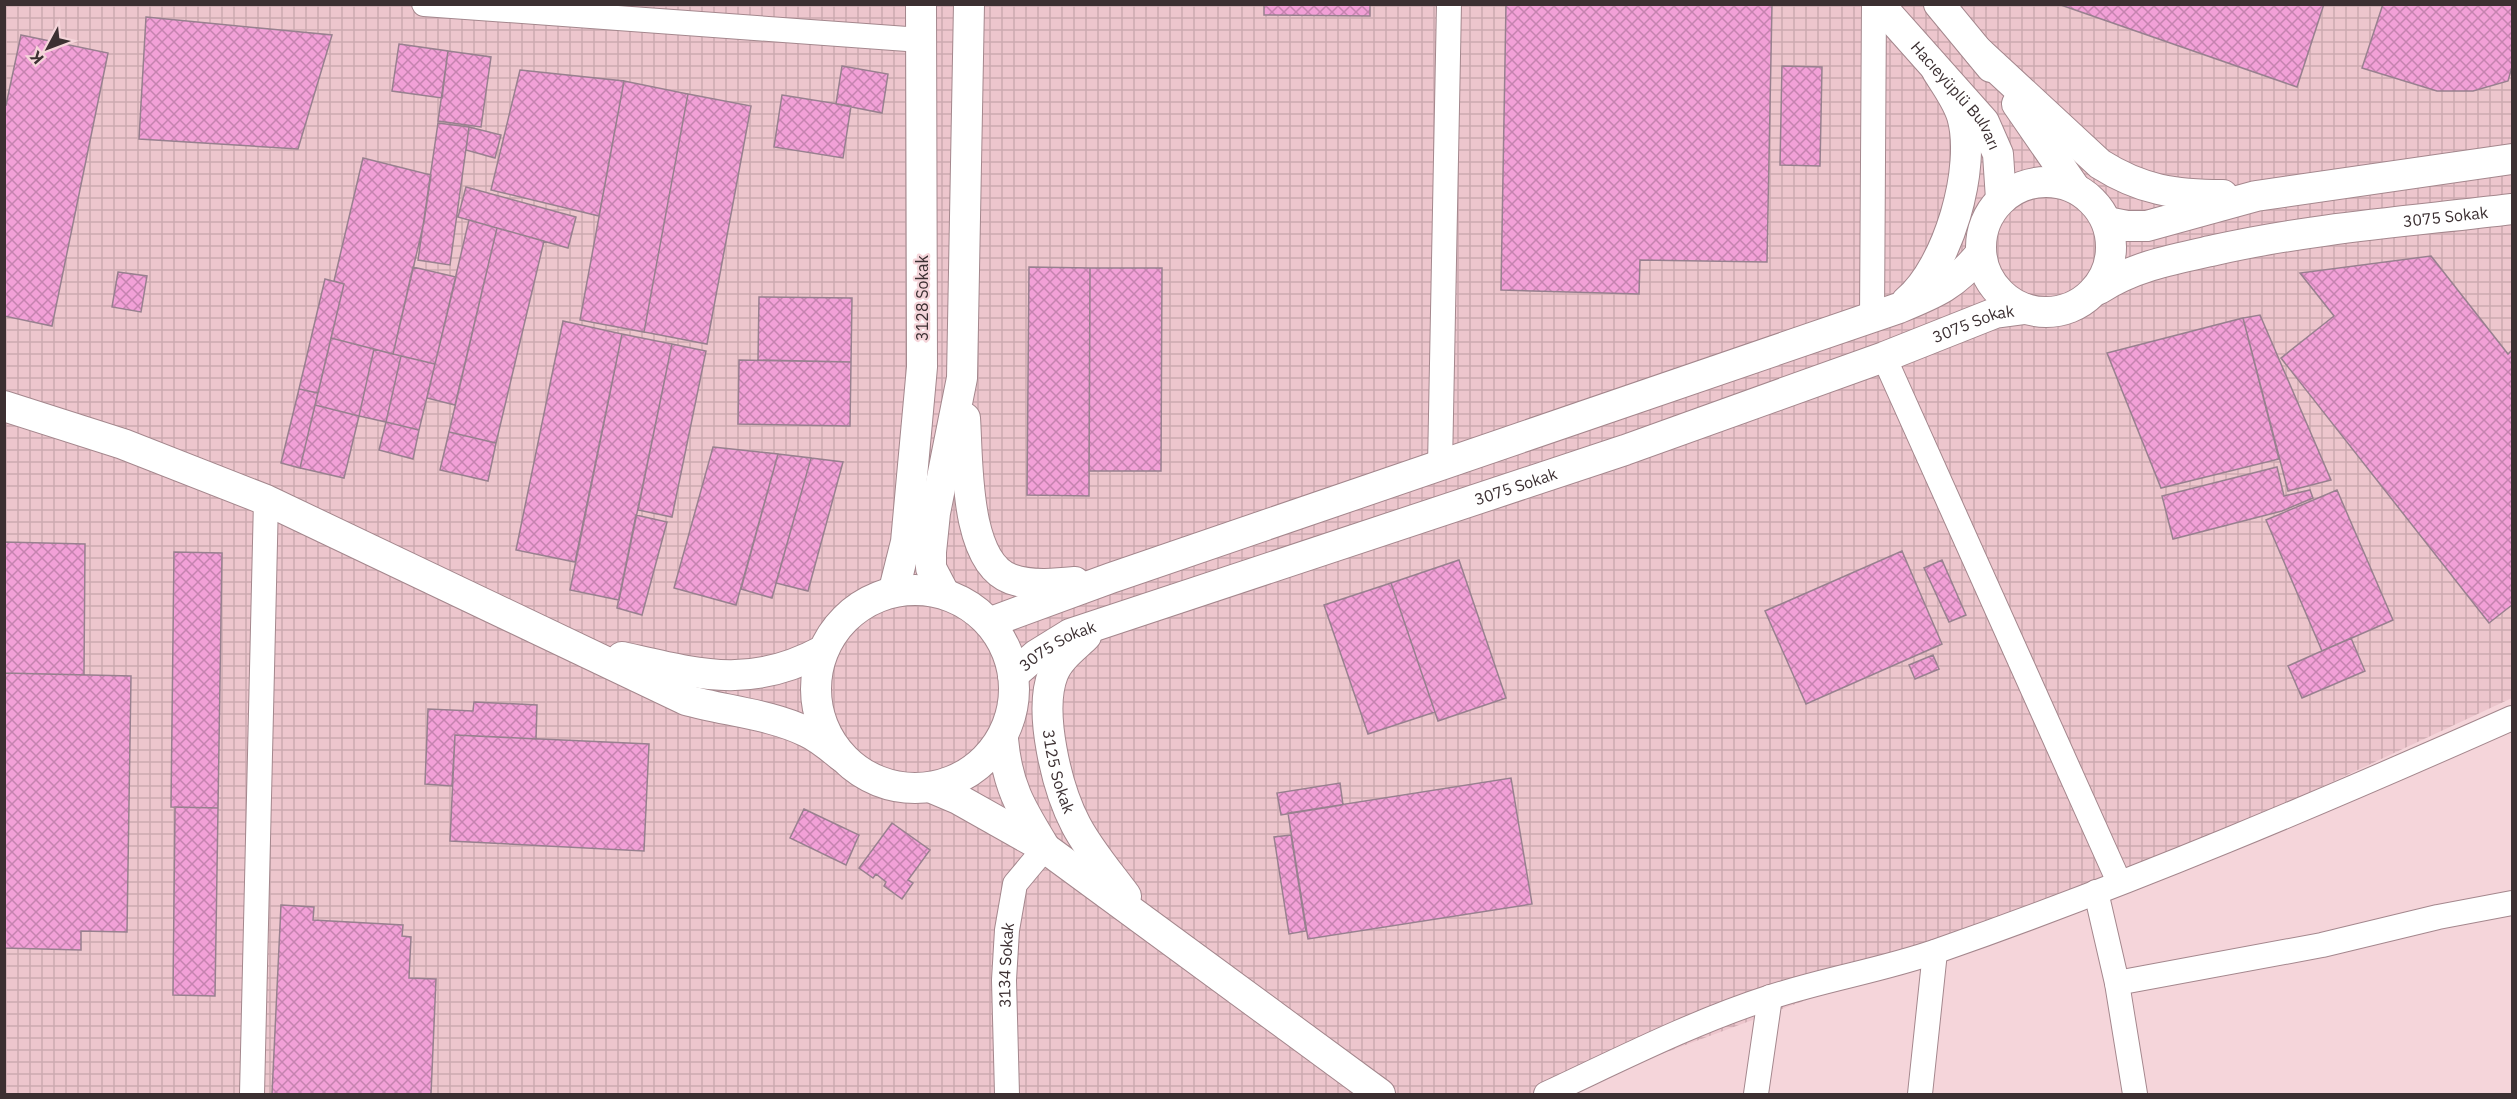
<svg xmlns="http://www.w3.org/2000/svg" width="2517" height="1099" viewBox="0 0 2517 1099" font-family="'IBM Plex Sans',sans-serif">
<defs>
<pattern id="industrial-grid" width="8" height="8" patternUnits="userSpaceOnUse" patternTransform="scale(1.5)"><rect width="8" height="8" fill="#edc6cd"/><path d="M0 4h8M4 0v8" fill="none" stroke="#ccaab0"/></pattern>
<pattern id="building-cross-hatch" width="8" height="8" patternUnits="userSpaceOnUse" patternTransform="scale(1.5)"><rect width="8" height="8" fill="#f2a0d7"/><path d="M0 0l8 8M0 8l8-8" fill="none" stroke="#c583af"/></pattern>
</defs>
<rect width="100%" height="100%" fill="#f5d5da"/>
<!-- industrial -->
<path fill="url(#industrial-grid)" d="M5 5H2512V698L2096 892 1554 1094H5Z"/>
<!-- building -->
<path fill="url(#building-cross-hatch)" stroke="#98808f" stroke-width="1.5" d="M1264 4H1370V16L1264 15Z
M1506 4H1772L1767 262 1640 260 1639 294 1501 290Z
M2058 4H2324L2297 87Z
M2383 4H2512V67L2508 81 2473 91H2437L2362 68Z
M146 17 332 35 298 149 139 139Z
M21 35 108 53 52 326 4 316V104L6 105Z
M399 44 448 51 442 98 392 91Z
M448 51 491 57 481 127 438 121Z
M842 66 888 74 882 113 836 104Z
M1782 66 1822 67 1820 166 1780 165Z
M520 70 624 81 599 216 491 190Z
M624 81 688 94 644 332 580 320Z
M688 94 751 106 707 344 644 332Z
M782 95 851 106 843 158 774 147Z
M438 123 469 127 450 265 418 260Z
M469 127 501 135 495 158 466 150Z
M363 158 431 175 424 222 393 354 331 338 344 284 334 281Z
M466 187 576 217 568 248 458 217Z
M469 220 497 228 455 405 427 398Z
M497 228 544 241 496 443 449 432Z
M2431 256 2508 354 2512 350V605L2489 623 2281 358 2334 316 2300 273Z
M413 267 456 277 435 364 393 354Z
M1029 267 1090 268 1089 496 1027 495Z
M1090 268H1162L1161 471H1089Z
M118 272 147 276 141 312 112 307Z
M325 279 344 284 318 393 299 389Z
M759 297 852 298 851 362 758 360Z
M2260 315 2331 480 2288 491 2243 318Z
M2243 318 2279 459 2161 488 2107 353Z
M563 321 622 334 575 562 516 550Z
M622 334 672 344 619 600 570 590Z
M331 338 374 349 359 416 315 405Z
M672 344 706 351 672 517 638 510Z
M374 349 401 356 386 422 359 416Z
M401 356 435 364 419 430 386 422Z
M739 360 851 362 850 426 738 424Z
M299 389 318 393 300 468 281 463Z
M315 405 359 416 344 478 300 468Z
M386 422 419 430 413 459 379 450Z
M449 432 496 443 488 481 440 470Z
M713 447 778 454 736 605 674 588Z
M778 454 811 458 772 598 741 589Z
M811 458 843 462 808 591 776 583Z
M2277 467 2284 496 2310 490 2313 498 2282 511 2173 539 2162 496Z
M2337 490 2393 620 2322 651 2266 520Z
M636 515 667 522 642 615 617 608Z
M4 542 85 544 84 675 4 673Z
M1902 551 1942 644 1806 704 1765 611Z
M174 552 222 553 218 808 171 807Z
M1459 560 1506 698 1438 721 1391 583Z
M1942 560 1966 615 1949 622 1924 568Z
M1391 583 1435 712 1368 734 1324 605Z
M2351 638 2365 671 2302 698 2288 666Z
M1933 655 1939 669 1915 679 1909 665Z
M4 673 131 676 127 932 81 931V950L4 948Z
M474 702 537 705 536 739 455 735 452 786 425 784 428 709 473 711Z
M455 735 649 744 644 851 450 841Z
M1511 778 1532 904 1308 939 1288 813Z
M1340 783 1343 805 1281 815 1277 793Z
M175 807 218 808 215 996 173 995Z
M804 809 859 835 846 865 790 838Z
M892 823 930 850 908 880 913 883 902 899 884 886 886 882 876 874 873 878 859 868Z
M1291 835 1306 931 1289 934 1274 837Z
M281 905 314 907 313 920 403 925 402 936 411 937 409 978 436 979 431 1094H272Z"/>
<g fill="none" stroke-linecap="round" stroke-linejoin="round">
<defs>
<g id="minor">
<path d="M424 4 921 40"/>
<path d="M1872 318 1874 4"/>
<path d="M1884 357 2119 882"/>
<path d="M1440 466 1449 4"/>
<path d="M2096 892 2117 983 2135 1094"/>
<path d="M2117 983 2322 945 2438 917 2512 903"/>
<path d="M252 1094 266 500"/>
<path id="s1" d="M1007 1094 1004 980 1007 930 1015 884 1045 848"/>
<path d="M1546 1094C1619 1060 1693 1022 1771 997 1825 979 1883 970 1937 951 2132 883 2323 802 2512 718"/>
<path d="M1756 1094 1770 997"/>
<path d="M1920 1094 1935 952"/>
</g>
<g id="tertiary">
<path id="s2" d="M1879 4 1984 122 1998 154 2001 199"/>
<path d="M1939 4 1991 67"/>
<path d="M1979 52 2100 164C2141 190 2175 195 2223 195"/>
<path d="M2017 104 2075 188"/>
<circle cx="2046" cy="247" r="65"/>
<path d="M2107 222 2127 226H2147L2256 196 2512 159"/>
<path id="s3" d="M2099 289C2135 266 2174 259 2215 250 2313 228 2413 221 2512 209"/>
<path d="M1907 301C1948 267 1977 167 1962 116 1957 100 1946 85 1937 71"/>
<path d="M4 406 123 444 266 500 686 700C726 711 770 714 807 732 820 738 830 747 841 756"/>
<path d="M965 418C968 459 964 562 1011 579 1031 586 1055 584 1075 582"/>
<circle cx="915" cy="689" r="99"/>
<path d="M894 590 906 542 922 367 921 4"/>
<path d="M944 593 931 568V552L935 513 962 378 969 4"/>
<path d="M991 622 1111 578 1899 308C1936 293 1955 285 1981 253"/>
<path id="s4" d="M1086 636C1075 647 1059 658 1053 674 1038 712 1057 789 1076 825 1089 850 1109 873 1126 896"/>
<path d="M622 657C698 674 749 690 822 651"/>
<path id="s5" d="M1013 675 1036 655 1070 634 1625 450 1884 357 1995 313 2025 309"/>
<path d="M1003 739C1007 785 1020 807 1044 846"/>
<path d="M932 788 958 799 1045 848 1380 1094"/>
</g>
</defs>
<!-- minor casing -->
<use href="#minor" stroke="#a4878d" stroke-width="26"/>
<!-- tertiary casing -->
<use href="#tertiary" stroke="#a4878d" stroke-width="32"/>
<!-- minor -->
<use href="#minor" stroke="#fff" stroke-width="24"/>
<!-- tertiary -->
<use href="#tertiary" stroke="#fff" stroke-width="30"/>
</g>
<g text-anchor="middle" stroke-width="4.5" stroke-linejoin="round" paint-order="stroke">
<!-- street labels -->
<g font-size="16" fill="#3c3032" stroke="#f5d5da">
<text dy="6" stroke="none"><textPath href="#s2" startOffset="120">Hacıeyüplü Bulvarı</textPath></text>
<text dy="6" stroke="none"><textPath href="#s3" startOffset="356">3075 Sokak</textPath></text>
<text transform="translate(922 298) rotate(-90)" y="6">3128 Sokak</text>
<text dy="6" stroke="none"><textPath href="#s5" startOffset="1026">3075 Sokak</textPath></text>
<text dy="6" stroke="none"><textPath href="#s5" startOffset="540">3075 Sokak</textPath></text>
<text dy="6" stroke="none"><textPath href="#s5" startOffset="54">3075 Sokak</textPath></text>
<text dy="6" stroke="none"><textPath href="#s4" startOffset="150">3125 Sokak</textPath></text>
<text dy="6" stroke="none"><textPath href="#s1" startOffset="129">3134 Sokak</textPath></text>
</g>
</g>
<!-- border -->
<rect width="2517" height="1099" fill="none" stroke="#3c3032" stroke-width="12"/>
<!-- north arrow -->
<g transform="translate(48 48) rotate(229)" stroke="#f5d5da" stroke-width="4.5" paint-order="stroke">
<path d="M0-4.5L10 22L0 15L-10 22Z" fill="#3c3032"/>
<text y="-9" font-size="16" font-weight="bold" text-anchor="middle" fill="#3c3032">K</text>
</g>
</svg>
